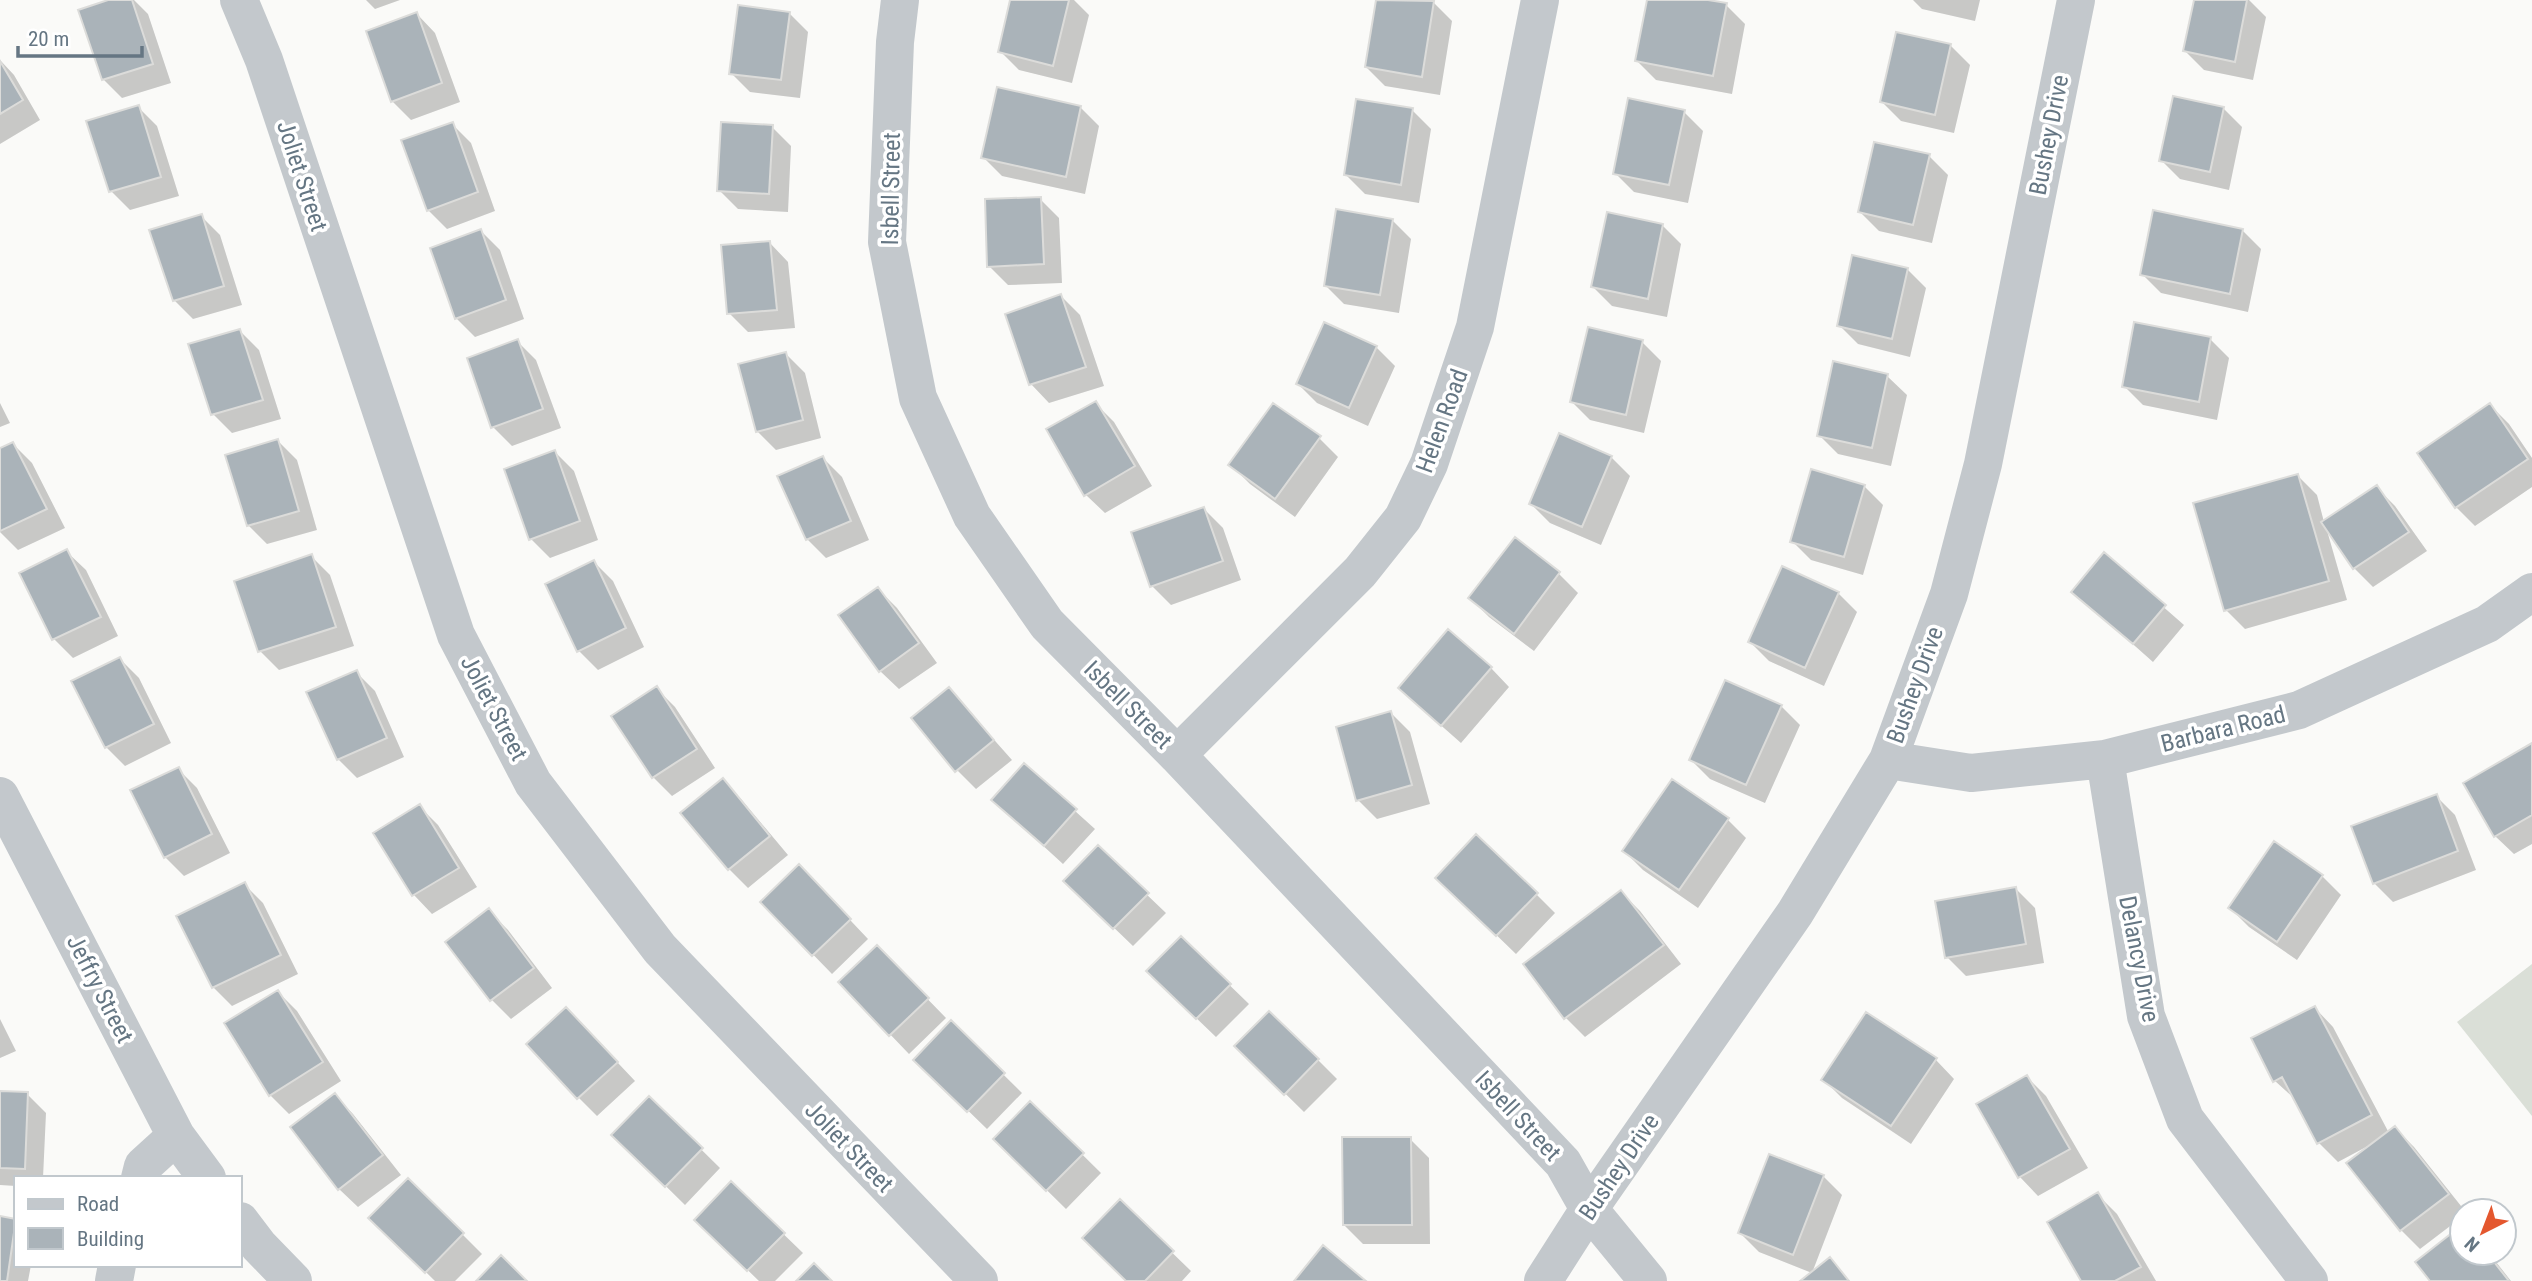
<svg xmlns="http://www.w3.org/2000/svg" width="2532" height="1281" viewBox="0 0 2532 1281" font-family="'Roboto Condensed',sans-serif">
<rect width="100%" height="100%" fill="#fafaf8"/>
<!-- green -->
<path fill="#dadfd7" d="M2532 964V1116L2457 1022Z"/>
<!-- shadow -->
<path fill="#0003" d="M114 0H134L148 14 171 83 122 98 103 79Z
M366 0H400L375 9Z
M1012 0H1074L1089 15 1072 83 1019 70 1000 51Z
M1378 0 1433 2 1452 21 1440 95 1385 86 1366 67Z
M1648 0H1699L1726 5 1745 24 1732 94 1656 80 1637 61Z
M1913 0H1980L1975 21 1922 9Z
M2196 0H2249L2266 17 2253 80 2204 70 2185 51Z
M789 13 808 32 800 98 750 92 731 73Z
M417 14 435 33 460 102 411 120 392 101Z
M1897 34 1951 46 1970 65 1954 133 1901 121 1882 102Z
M0 60 14 75 40 120 0 144Z
M138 107 157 126 179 196 130 210 111 191 89 122Z
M1080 107 1099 126 1085 194 1002 176 983 157Z
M2223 108 2242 127 2229 190 2180 179 2161 160Z
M1412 110 1431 129 1419 203 1365 194 1346 175Z
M1684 112 1703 131 1688 203 1634 192 1615 173Z
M452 124 471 143 495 211 447 229 428 210Z
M772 127 791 146 788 212 738 209 719 190Z
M1929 156 1948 175 1932 243 1879 231 1860 212Z
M1040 199 1059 218 1062 283 1008 285 989 266Z
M201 216 220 235 242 305 193 319 174 300Z
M1392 220 1411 239 1399 313 1344 304 1325 285Z
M1662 225 1681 244 1667 317 1612 306 1593 287Z
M2242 230 2261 249 2248 312 2161 293 2142 274Z
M481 231 500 250 524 319 475 337 456 318Z
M769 242 788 262 795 328 748 332 729 313Z
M1907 269 1926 288 1910 357 1858 344 1839 325Z
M1061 296 1080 315 1104 386 1049 403 1031 384Z
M240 331 259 350 281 419 232 433 213 414 190 345Z
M2210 339 2229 358 2217 420 2143 405 2124 386Z
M517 341 536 360 561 428 512 446 493 427 469 359Z
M1642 342 1661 361 1644 433 1590 420 1571 401Z
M1376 347 1395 366 1368 426 1317 403 1298 384Z
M786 354 805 373 821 438 776 450 757 431Z
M1887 376 1907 395 1891 466 1838 454 1819 435Z
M0 403 10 423 0 427Z
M1095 403 1114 422 1152 486 1105 513 1086 495Z
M2490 405 2509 424 2532 458V487L2475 526 2456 507Z
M1319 438 1338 457 1295 517 1250 484 1231 465Z
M278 441 297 460 317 530 267 544 248 525Z
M13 444 32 463 65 528 18 550 0 532V450Z
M555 452 574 471 598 540 550 558 531 539Z
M1611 457 1630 476 1601 545 1550 523 1531 504Z
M823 458 842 477 869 540 826 558 807 539Z
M2298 476 2317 495 2324 522 2376 487 2395 506 2427 551 2373 587 2354 568 2326 527 2347 600 2245 629 2226 610Z
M1864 486 1883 505 1863 575 1811 560 1792 541Z
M1204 509 1223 528 1241 580 1171 605 1152 586Z
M1515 539 1559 574 1578 593 1534 651 1489 617 1470 598Z
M67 552 86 570 118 636 73 658 54 639 22 574Z
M2104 555 2184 625 2153 662 2073 591Z
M311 556 330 575 354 646 279 670 260 651Z
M594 562 613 581 644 647 598 670 579 651Z
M878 589 897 608 937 663 899 689 880 671Z
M1838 593 1857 612 1824 686 1769 661 1750 642Z
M120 659 139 678 171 743 125 766 106 747Z
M1491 668 1509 687 1461 743 1419 706Z
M356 672 375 691 404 757 357 778 338 759Z
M656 688 675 707 715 768 672 796 653 777 613 716Z
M949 689 1012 760 976 789 957 770Z
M1781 706 1800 725 1765 803 1710 779 1691 760Z
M1391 713 1410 732 1430 804 1377 819 1358 800Z
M2532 745V844L2514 854 2495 836Z
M1024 765 1095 829 1063 864 993 800Z
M178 769 197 788 230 853 184 876 165 857Z
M722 780 741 799 788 855 748 888 729 869 683 813Z
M2436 796 2455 815 2476 870 2393 902 2374 883Z
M419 806 438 825 477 887 432 914 414 895Z
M1727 819 1746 838 1698 908 1643 870 1624 851Z
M1098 848 1166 913 1133 946 1084 899Z
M2322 876 2341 895 2297 960 2249 927 2230 908Z
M244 884 263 903 298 974 232 1006 213 987Z
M818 886 868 939 832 974 762 902Z
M2016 889 2035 908 2044 963 1966 976 1947 957Z
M1621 892 1640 911 1681 964 1585 1037 1566 1018 1525 964Z
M1536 894 1555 913 1516 954 1456 896Z
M489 911 508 930 552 988 511 1019 492 1000 448 942Z
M1181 938 1249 1004 1216 1037 1167 990Z
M877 947 946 1018 909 1054 840 982Z
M278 992 297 1011 341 1081 289 1114 270 1095Z
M2315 1008 2333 1027 2389 1133 2395 1128 2414 1147 2465 1211H2462V1217L2420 1249 2401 1230 2348 1164 2370 1147 2368 1146 2338 1162 2319 1143 2295 1099 2275 1081Z
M0 1019 16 1051 0 1058Z
M951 1023 1022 1093 987 1129 916 1060Z
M585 1028 635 1081 597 1116 578 1097Z
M1237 1046 1318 1060 1337 1079 1304 1112Z
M1936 1060 1954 1079 1911 1144 1842 1098 1823 1079Z
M2027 1077 2046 1096 2088 1168 2038 1196 2020 1177Z
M0 1093 27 1094 46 1113 43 1178H16V1186L0 1185Z
M335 1095 353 1114 401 1175 358 1207 339 1189Z
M649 1098 720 1168 685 1205 614 1135Z
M1030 1103 1101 1173 1066 1209 995 1139Z
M1410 1139 1429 1158 1430 1244H1363L1344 1225Z
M1823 1176 1842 1195 1812 1273 1759 1252 1740 1233Z
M408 1180 482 1254 455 1281H435L371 1218Z
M731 1183 803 1253 775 1281H759L696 1220Z
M2098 1195 2117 1214 2156 1281H2083Z
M1120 1202 1191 1271 1182 1281H1128Z
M0 1218 16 1220V1265H31L28 1281H0Z
M2462 1228V1253H2489L2511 1281H2432Z"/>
<!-- building -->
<path fill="#aab3b9" stroke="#dcdcda" stroke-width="2" d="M108 0H132L153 64 102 80 78 10Z
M1010 0H1069L1053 66 998 52Z
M1376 0 1434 1 1422 77 1365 67Z
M1647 0H1708L1727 3 1713 76 1635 61Z
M2194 0H2247L2235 62 2183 51Z
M738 5 790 12 781 80 729 74Z
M417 12 442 83 391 102 366 31Z
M1896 32 1951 44 1935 115 1880 102Z
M0 61 23 100 0 114Z
M997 87 1081 106 1066 177 981 158Z
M2173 96 2224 107 2210 172 2159 161Z
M1628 98 1685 110 1669 185 1613 174Z
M1356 99 1413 108 1401 185 1344 175Z
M139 105 161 177 109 192 86 121Z
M453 122 478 192 427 211 401 140Z
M721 122 773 125 769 194 717 191Z
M1874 142 1930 154 1913 225 1858 212Z
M1041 197 1044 264 987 267 985 199Z
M1336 209 1393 219 1380 295 1324 286Z
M2153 210 2243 229 2230 294 2140 275Z
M1607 212 1663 224 1648 299 1591 287Z
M202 214 224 286 173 301 149 230Z
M481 229 506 300 455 319 430 248Z
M770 241 777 310 727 314 721 245Z
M1852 255 1908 268 1892 339 1837 326Z
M1061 294 1086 367 1029 385 1005 314Z
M1324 322 1377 346 1349 408 1296 384Z
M2134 322 2211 337 2199 402 2122 387Z
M1588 327 1643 340 1626 415 1570 402Z
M240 329 263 400 211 415 188 344Z
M518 339 543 409 491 428 467 358Z
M786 352 803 420 756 432 738 364Z
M1833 361 1888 374 1872 448 1817 436Z
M1096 401 1135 466 1084 496 1046 429Z
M1273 403 1321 436 1275 499 1228 465Z
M2490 403 2528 459 2455 508 2417 453Z
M1559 433 1612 456 1582 527 1529 504Z
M278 439 299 511 247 526 225 455Z
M13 442 47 509 0 531V448Z
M555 450 580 521 529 540 504 469Z
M823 456 851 521 806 540 777 476Z
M1811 469 1865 485 1844 557 1790 542Z
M2298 474 2329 581 2224 611 2193 503Z
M2377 485 2409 532 2353 569 2321 522Z
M1204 507 1223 561 1150 587 1131 532Z
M1515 537 1560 572 1514 634 1468 598Z
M67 549 101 617 52 640 19 573Z
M2104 552 2166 605 2133 644 2071 592Z
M312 554 336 627 258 652 234 581Z
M594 560 626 628 577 652 545 584Z
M1782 566 1839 592 1805 668 1748 642Z
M878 587 919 643 879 672 838 615Z
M1448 629 1492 667 1441 726 1398 688Z
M120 657 154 724 105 748 71 681Z
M357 670 387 738 337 760 306 692Z
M1725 680 1782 705 1746 785 1689 760Z
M657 686 697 749 652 778 611 716Z
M949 687 994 740 955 772 911 718Z
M1391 711 1412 785 1356 801 1336 727Z
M2532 743V815L2494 837 2463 783Z
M1024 763 1077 809 1044 846 991 800Z
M179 767 212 834 164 858 130 790Z
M723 778 770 836 728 870 680 813Z
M1672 779 1729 818 1679 890 1622 851Z
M2437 794 2458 851 2373 884 2351 826Z
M420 804 459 868 412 896 373 833Z
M1476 834 1538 893 1496 936 1435 878Z
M2274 841 2323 875 2277 942 2228 908Z
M1098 845 1149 893 1113 929 1063 881Z
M799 864 851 919 812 956 760 902Z
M245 882 281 955 212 988 176 916Z
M2016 887 2026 944 1945 958 1935 901Z
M1621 890 1664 945 1564 1019 1523 964Z
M489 908 534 968 490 1001 445 942Z
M1181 936 1231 984 1196 1019 1146 971Z
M877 945 929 998 889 1036 838 982Z
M278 990 323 1062 269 1096 224 1023Z
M2315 1006 2372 1115 2317 1144 2282 1077 2273 1082 2251 1038Z
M566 1007 618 1062 577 1099 526 1044Z
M1269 1011 1319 1059 1284 1095 1234 1046Z
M1866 1012 1937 1058 1891 1126 1821 1080Z
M951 1020 1005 1073 967 1112 913 1060Z
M2027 1075 2070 1149 2018 1178 1976 1104Z
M0 1091 28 1092 25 1169 0 1168Z
M335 1093 383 1155 338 1190 290 1127Z
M649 1096 703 1148 665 1187 611 1135Z
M1030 1101 1084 1153 1046 1191 993 1139Z
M2395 1126 2449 1194 2400 1231 2346 1163Z
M1342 1137H1411L1412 1225H1343Z
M1769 1154 1824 1175 1793 1255 1738 1233Z
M408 1178 464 1233 425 1273 368 1218Z
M731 1181 785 1233 747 1271 694 1220Z
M2098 1192 2141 1267 2115 1281H2081L2047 1222Z
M1120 1199 1174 1251 1145 1281H1126L1082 1238Z
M0 1216 16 1219 7 1281H0Z
M2462 1225V1253H2487L2509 1281H2430L2415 1262Z
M1323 1245 1366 1281H1294Z
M501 1255 527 1281H476Z
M1830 1257 1849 1281H1800Z
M814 1263 832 1281H796Z"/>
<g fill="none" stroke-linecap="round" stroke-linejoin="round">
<!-- minor -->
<path stroke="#c3c8cc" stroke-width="38" d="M239 0 264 60 456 635 533 783 660 949 979 1281
M900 0 895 42 887 242 918 398 972 516 1047 624 1177 755 1563 1163 1589 1209 1648 1281
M1177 755 1360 572 1403 518 1429 464 1475 327 1540 0
M2105 759 2146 1016 2185 1119 2309 1281
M1888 760 1971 773 2105 759 2299 710 2487 624 2532 592
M0 796 176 1136 207 1178
M140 1178 143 1166 176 1136
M240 1221 259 1246 293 1281
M114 1281 117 1265
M1543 1281 1589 1209 1795 913 1888 760 1949 594 1983 464 2076 0"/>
</g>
<g text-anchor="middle" stroke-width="7" stroke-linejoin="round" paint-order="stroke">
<!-- street labels -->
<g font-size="24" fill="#657683" stroke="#fff">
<text transform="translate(2049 135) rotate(-79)" y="8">Bushey Drive</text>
<text transform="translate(302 176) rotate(72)" y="8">Joliet Street</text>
<text transform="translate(891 189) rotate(-89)" y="8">Isbell Street</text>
<text transform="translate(1442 421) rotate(-70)" y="8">Helen Road</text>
<text transform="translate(1915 685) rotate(-70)" y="8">Bushey Drive</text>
<text transform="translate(1128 705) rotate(45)" y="8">Isbell Street</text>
<text transform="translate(494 708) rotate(62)" y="8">Joliet Street</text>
<text transform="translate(2223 729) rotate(-14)" y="8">Barbara Road</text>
<text transform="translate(2139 959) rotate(79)" y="8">Delancy Drive</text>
<text transform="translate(100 989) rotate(63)" y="8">Jeffry Street</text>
<text transform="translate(1518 1116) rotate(47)" y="8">Isbell Street</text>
<text transform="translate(849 1147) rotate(46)" y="8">Joliet Street</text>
<text transform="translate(1619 1167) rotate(-56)" y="8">Bushey Drive</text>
</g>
</g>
<!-- legend -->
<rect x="14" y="1176" width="228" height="91" fill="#ffffff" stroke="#c1c8cd" stroke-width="2"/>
<rect x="28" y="1199" width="35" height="10" fill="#c3c8cc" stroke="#c1c8cd" stroke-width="2"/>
<text x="77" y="1211" font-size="21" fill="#657683">Road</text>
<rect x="28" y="1228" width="35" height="21" fill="#aab3b9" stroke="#c1c8cd" stroke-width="2"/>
<text x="77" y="1246" font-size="21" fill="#657683">Building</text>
<!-- north arrow -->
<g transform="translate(2483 1232) rotate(222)"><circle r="33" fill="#ffffff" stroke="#c1c8cd" stroke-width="2"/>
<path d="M0-5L12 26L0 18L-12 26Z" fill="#e4572e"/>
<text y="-10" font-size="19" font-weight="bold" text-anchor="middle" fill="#657683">N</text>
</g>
<!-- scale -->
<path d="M18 46v10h124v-10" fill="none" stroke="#657683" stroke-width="3.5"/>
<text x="28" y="46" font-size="21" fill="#657683" stroke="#ffffff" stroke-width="5" paint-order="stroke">20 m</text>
</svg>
